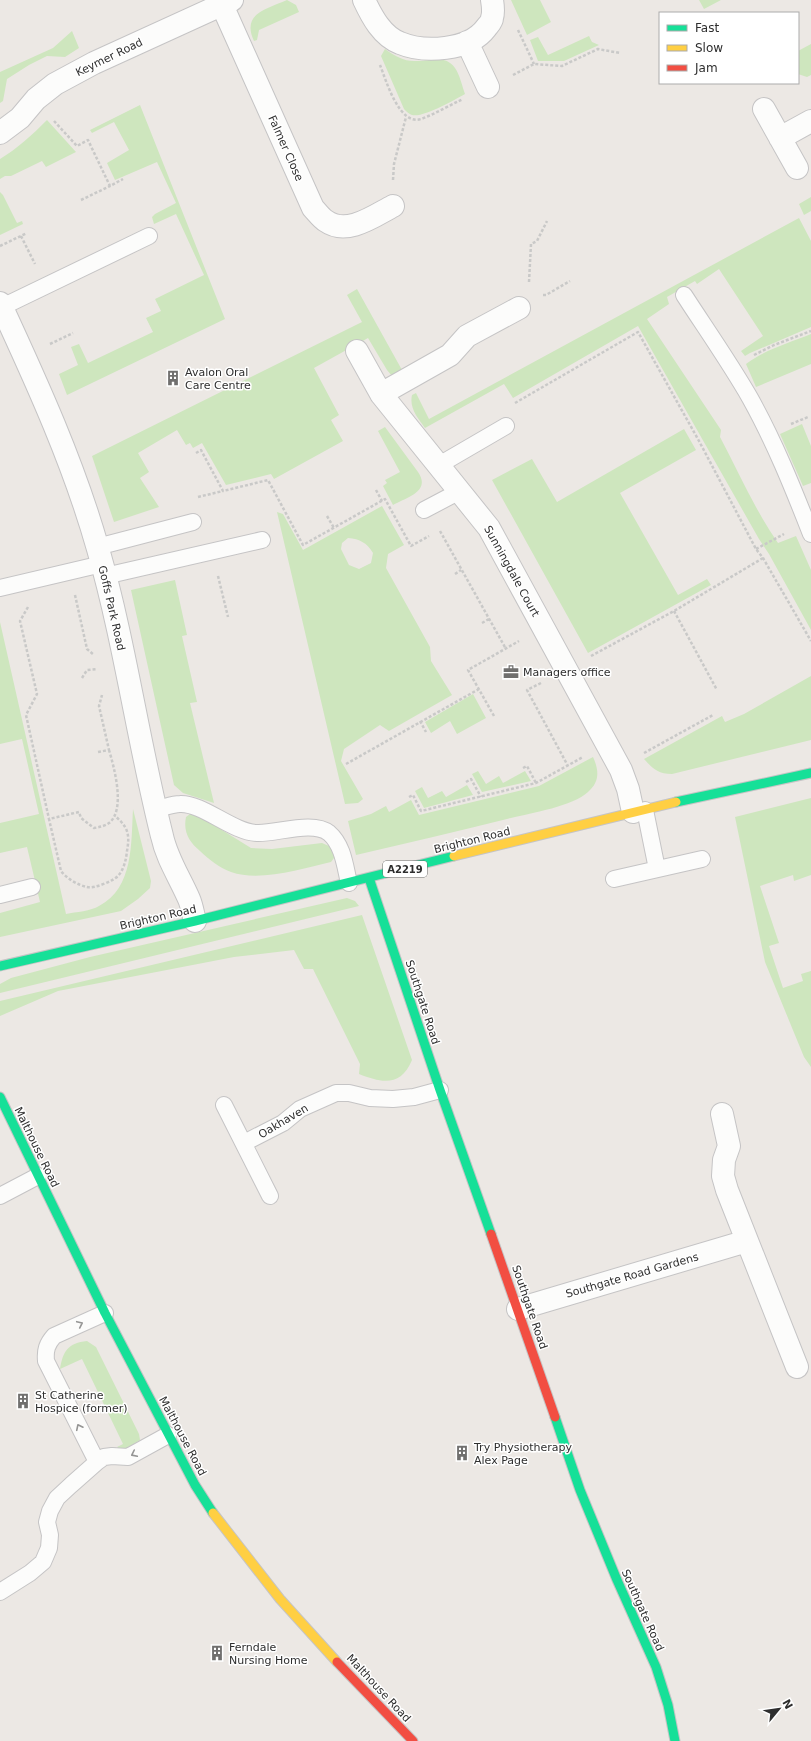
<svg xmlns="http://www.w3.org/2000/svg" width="811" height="1741" viewBox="0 0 811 1741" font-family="'DejaVu Sans',sans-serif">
<rect width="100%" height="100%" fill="#ece8e4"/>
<!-- green -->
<path fill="#cee6be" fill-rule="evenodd" d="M287 0 296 5 299 12 259 30 257 40 254 41C241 13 267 9 287 0Z
M511 0H540L551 22 527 35Z
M699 0H721L704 9Z
M72 31 79 48 65 57 47 56 29 65 7 79 3 101 0 103V72L53 48Z
M589 36 592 42 599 45 564 61H538L530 40 538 37 548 55Z
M811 44V75L807 77 798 74V51Z
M385 49C395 56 405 62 417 61 431 61 445 54 455 68 460 75 462 86 465 94 454 100 423 118 412 115 409 114 406 111 404 109L381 56Z
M140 105 225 319 67 395 59 374 78 365 71 347 79 344 88 363 153 332 146 318 161 311 155 299 204 275 176 214 154 224 152 217 155 214 176 203 157 162 115 180 107 163 129 150 114 122 92 133 90 130Z
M47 120 76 152 46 167 42 161 11 176H5L0 179V159C18 148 32 135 47 120Z
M0 192 3 195 17 223 22 221 23 224 0 235Z
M811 197V211L804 215 799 204Z
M799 218 811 241V327L750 353 745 356 741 351 763 336 719 269 697 284 695 281 667 297 669 304 647 319 721 430 720 437C739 473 755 510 778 543L796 536 811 570V630L769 554 759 539 638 326 513 398 504 384 425 428C418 418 409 408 412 395L416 393 429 419Z
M357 289 402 370 392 376 387 370 368 338 314 368 339 415 331 420 343 441 274 479 271 474 226 485 202 443 193 448 190 443 186 445 177 430 138 453 149 472 140 478 159 507 114 522 92 456 362 322 347 295Z
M811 334V364L756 387 746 364C764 350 789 343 811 334Z
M802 424 811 446V483L803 486 780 434Z
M385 427 418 472C431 491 408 497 393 505L383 486 387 483 385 480 400 472 378 431Z
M684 429 696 450 620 493 678 595 707 579 711 585 588 653 492 480 532 459 557 502Z
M382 506 404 545 388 554 386 568 430 647 431 661 452 695 389 731 380 725 344 749 341 761 363 799 358 803 345 804 277 512 283 514 303 550ZM348 538C360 539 367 543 373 553L371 563 359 569 349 565 341 549 342 543Z
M175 580 187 635 182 636 197 702 190 703 214 803 183 793 174 785 131 590Z
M0 622 66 914C76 912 91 911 99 906 134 888 131 842 133 809L151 881 150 888 138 899 121 911 0 937V913L40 902 27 847 0 853V823L39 814 22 739 0 744Z
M811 676V740L672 774C658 774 652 768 644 759L722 716 725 722 744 714Z
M473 694 486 718 457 734 450 721 431 733 425 722Z
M593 757C599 770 600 782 588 792 573 806 532 813 511 818 459 831 408 843 356 855L348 821 371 814 386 806 389 812 411 800 419 815 539 786Z
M478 771 486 784 499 776 503 783 525 771 531 781 482 792 472 774Z
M467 785 473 795 424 808 415 791 422 787 428 798 442 791 446 797Z
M811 798V875L794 881 793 875 760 886 779 943 769 946 783 988 803 981 801 974 811 971V1067L804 1057 765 962 735 817Z
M190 814 201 817 251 848 272 849 322 843 329 846 334 851V858L331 862C302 869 259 882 231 872 220 868 208 859 200 851 189 842 183 832 186 817Z
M347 898 355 901 359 906 0 993V984L11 978 90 957Z
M362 915 412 1060C401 1087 382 1083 359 1074L360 1064 313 969H304L294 950 234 957 58 991 0 1016V1001Z
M87 1341 96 1347 139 1434 140 1440 126 1449 120 1450 117 1447 123 1444 82 1359 60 1369C63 1351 68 1343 87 1341Z"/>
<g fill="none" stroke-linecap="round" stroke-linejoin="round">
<defs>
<path id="lane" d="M684 295C706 329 730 363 750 398 774 441 793 488 811 534
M2 307 149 236
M439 465 506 426
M424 510 460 491
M97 547 193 522
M105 576 262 540
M0 588 102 564
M156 809C163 808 172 804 180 804 203 803 232 832 257 833 276 834 313 820 329 833 343 845 345 866 349 883
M645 810 657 869
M614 879 702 859
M0 895 32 887
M224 1105 270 1196
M244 1143 283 1123 300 1109 336 1093H349L370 1098 393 1099 414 1097 440 1090
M0 1196 38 1176
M97 1462 46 1361C45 1350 47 1344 54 1336L105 1313
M0 1592 30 1573 43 1562 49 1548 50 1535 47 1522 50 1511 57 1498 71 1485 97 1462 104 1457 112 1456 128 1457 168 1435"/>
<path id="street" d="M364 0C372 17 382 36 400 43 424 53 469 51 486 28 488 25 492 22 492 18 494 12 493 6 492 0
M222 5 313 208C317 212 321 218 326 221 347 236 374 216 393 206
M467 42 488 87
M764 109 797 168
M0 133 20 118 36 99 55 84 94 63 232 0
M780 138 811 121
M0 303C37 383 74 464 98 549 125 643 138 741 162 836 167 859 180 878 189 899 192 906 193 914 195 921
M357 351 381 394 489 528 621 770 628 789 633 812
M381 394 450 355 467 336 519 308
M722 1114 729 1146 724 1160 723 1176 727 1190 797 1367
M518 1309 747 1241"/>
<path id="fast" d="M676 802 811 773
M369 878 440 1090 491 1234
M0 966 195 921 454 856
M0 1097 105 1313 195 1485 213 1513
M555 1417 580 1490 617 1580 656 1667 668 1705 675 1741"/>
<path id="slow" d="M454 856 676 802
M213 1513 280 1599 337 1662"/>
<path id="jam" d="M491 1234 555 1417
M337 1662 413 1741"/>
</defs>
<!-- lane casing -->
<use href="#lane" stroke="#c5c4c5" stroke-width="18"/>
<!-- street casing -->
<use href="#street" stroke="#c5c4c5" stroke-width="24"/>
<!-- fast casing -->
<use href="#fast" stroke="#c5c4c5" stroke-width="11"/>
<!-- slow casing -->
<use href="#slow" stroke="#c5c4c5" stroke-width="11"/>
<!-- jam casing -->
<use href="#jam" stroke="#c5c4c5" stroke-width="11"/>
<!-- path -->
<path stroke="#c9c9c8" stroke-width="2.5" stroke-dasharray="3 2" stroke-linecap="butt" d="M518 30 534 64
M380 65C386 80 399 126 421 119 435 114 450 105 463 99
M513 75 534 64 562 66 598 49 620 53
M54 121 77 146 88 140 110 186 123 179
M393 180 394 164 406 117
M81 200 110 186
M21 236 35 264
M0 246 27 233
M529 282 531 244 537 241 547 221
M543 295H546L570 281
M50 344 73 333
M754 355 774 345 811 331
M515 403 638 332 699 441 756 549 763 558 811 641
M791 424 808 417
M196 453 201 450 223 491 268 480 303 545 385 499 411 546 429 536
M376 490 382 501
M198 497 223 491
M327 516 334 528
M440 531 506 649
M756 549 784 534
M455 574 461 570
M218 576 228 617
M75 595 87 649 94 655
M28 607 20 621 37 694 26 715 49 819
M674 611 717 690
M482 623 489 619
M591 656 674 611 763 558
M82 678 87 670 97 669
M541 683 527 690 568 766
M494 716 468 670 519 641
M420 721 426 732
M109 750C114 767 126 810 109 823 105 826 100 827 94 828L81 818 79 812 49 819 61 871C67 879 78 885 87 887 94 889 113 881 118 876 124 869 126 860 127 851 130 834 128 827 115 816
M98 752 109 750 99 706 102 695
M644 753 713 715
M346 764 479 689
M523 768 527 766 536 783
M466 782 471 779 481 797
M409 797 413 795 421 811 536 783 583 757"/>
<!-- lane -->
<use href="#lane" stroke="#fcfcfb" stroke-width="16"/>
<!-- street -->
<use href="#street" stroke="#fcfcfb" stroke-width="22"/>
<!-- fast -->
<use href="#fast" stroke="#16e098" stroke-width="9"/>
<!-- slow -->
<use href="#slow" stroke="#ffcf43" stroke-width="9"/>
<!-- jam -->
<use href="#jam" stroke="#f24e42" stroke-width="9"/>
</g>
<!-- one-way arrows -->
<defs><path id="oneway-chevron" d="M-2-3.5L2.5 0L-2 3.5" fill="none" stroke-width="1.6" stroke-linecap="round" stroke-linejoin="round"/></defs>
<g stroke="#959594">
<use href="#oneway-chevron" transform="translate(80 1324) rotate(-25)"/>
<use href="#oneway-chevron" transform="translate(79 1427) rotate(-116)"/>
<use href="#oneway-chevron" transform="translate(134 1454) rotate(154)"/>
</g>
<!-- icons -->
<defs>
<symbol id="building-bare" viewBox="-9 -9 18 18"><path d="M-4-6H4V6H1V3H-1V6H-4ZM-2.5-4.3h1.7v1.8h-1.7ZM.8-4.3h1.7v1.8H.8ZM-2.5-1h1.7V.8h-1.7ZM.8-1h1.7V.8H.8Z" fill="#706f6e" stroke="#fff" stroke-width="2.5" paint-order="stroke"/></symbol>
<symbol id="office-bare" viewBox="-9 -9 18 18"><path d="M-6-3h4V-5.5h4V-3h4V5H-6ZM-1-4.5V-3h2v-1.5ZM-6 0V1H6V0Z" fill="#706f6e" stroke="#fff" stroke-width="2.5" paint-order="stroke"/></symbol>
</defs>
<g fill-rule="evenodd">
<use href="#building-bare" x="162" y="367" width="22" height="22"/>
<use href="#office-bare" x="500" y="661" width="22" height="22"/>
<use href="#building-bare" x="12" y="1390" width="22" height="22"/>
<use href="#building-bare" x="451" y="1442" width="22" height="22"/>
<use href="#building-bare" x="206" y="1642" width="22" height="22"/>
</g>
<g text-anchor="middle" stroke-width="3" stroke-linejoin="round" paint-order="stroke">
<!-- shield labels -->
<rect fill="#fff" stroke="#6d6d6d" stroke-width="1" x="383" y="861" width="44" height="16" rx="3"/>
<g font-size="10" font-weight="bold" fill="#2e2e2e">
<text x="405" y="873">A2219</text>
</g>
<!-- street labels -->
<g font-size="11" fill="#2e2e2e" stroke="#fff">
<text transform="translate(109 57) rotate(-26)" y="4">Keymer Road</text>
<text transform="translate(286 148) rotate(66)" y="4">Falmer Close</text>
<text transform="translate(512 571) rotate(61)" y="4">Sunningdale Court</text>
<text transform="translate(112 608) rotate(77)" y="4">Goffs Park Road</text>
<text transform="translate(472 840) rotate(-14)" y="4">Brighton Road</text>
<text transform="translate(158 917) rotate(-13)" y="4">Brighton Road</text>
<text transform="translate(423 1002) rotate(72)" y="4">Southgate Road</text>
<text transform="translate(283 1121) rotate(-31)" y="4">Oakhaven</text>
<text transform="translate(37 1147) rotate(64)" y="4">Malthouse Road</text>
<text transform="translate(632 1275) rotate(-16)" y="4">Southgate Road Gardens</text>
<text transform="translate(530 1307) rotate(71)" y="4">Southgate Road</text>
<text transform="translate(183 1436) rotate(62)" y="4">Malthouse Road</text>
<text transform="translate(643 1610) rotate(66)" y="4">Southgate Road</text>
<text transform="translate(379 1688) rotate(47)" y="4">Malthouse Road</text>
</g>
<!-- poi labels -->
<g font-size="11" fill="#2e2e2e" stroke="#fff" text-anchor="start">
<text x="185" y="376">Avalon Oral<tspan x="185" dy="13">Care Centre</tspan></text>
<text x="523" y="676">Managers office</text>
<text x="35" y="1399">St Catherine<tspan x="35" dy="13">Hospice (former)</tspan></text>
<text x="474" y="1451">Try Physiotherapy<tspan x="474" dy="13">Alex Page</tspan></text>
<text x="229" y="1651">Ferndale<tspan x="229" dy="13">Nursing Home</tspan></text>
</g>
</g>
<!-- legend -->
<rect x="659" y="12" width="140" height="72" fill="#ffffff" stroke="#ababab"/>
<rect x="667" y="25" width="20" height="6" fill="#16e098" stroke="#ababab"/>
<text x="695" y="32" font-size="12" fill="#2e2e2e">Fast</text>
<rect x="667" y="45" width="20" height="6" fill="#ffcf43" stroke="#ababab"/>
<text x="695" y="52" font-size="12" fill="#2e2e2e">Slow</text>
<rect x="667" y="65" width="20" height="6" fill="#f24e42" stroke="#ababab"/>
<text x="695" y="72" font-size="12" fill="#2e2e2e">Jam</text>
<!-- north arrow -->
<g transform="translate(779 1709) rotate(61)" stroke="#ffffff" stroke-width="3" paint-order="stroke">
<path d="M0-3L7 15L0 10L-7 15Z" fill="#2e2e2e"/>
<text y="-6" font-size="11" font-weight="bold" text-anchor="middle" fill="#2e2e2e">N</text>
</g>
</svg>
